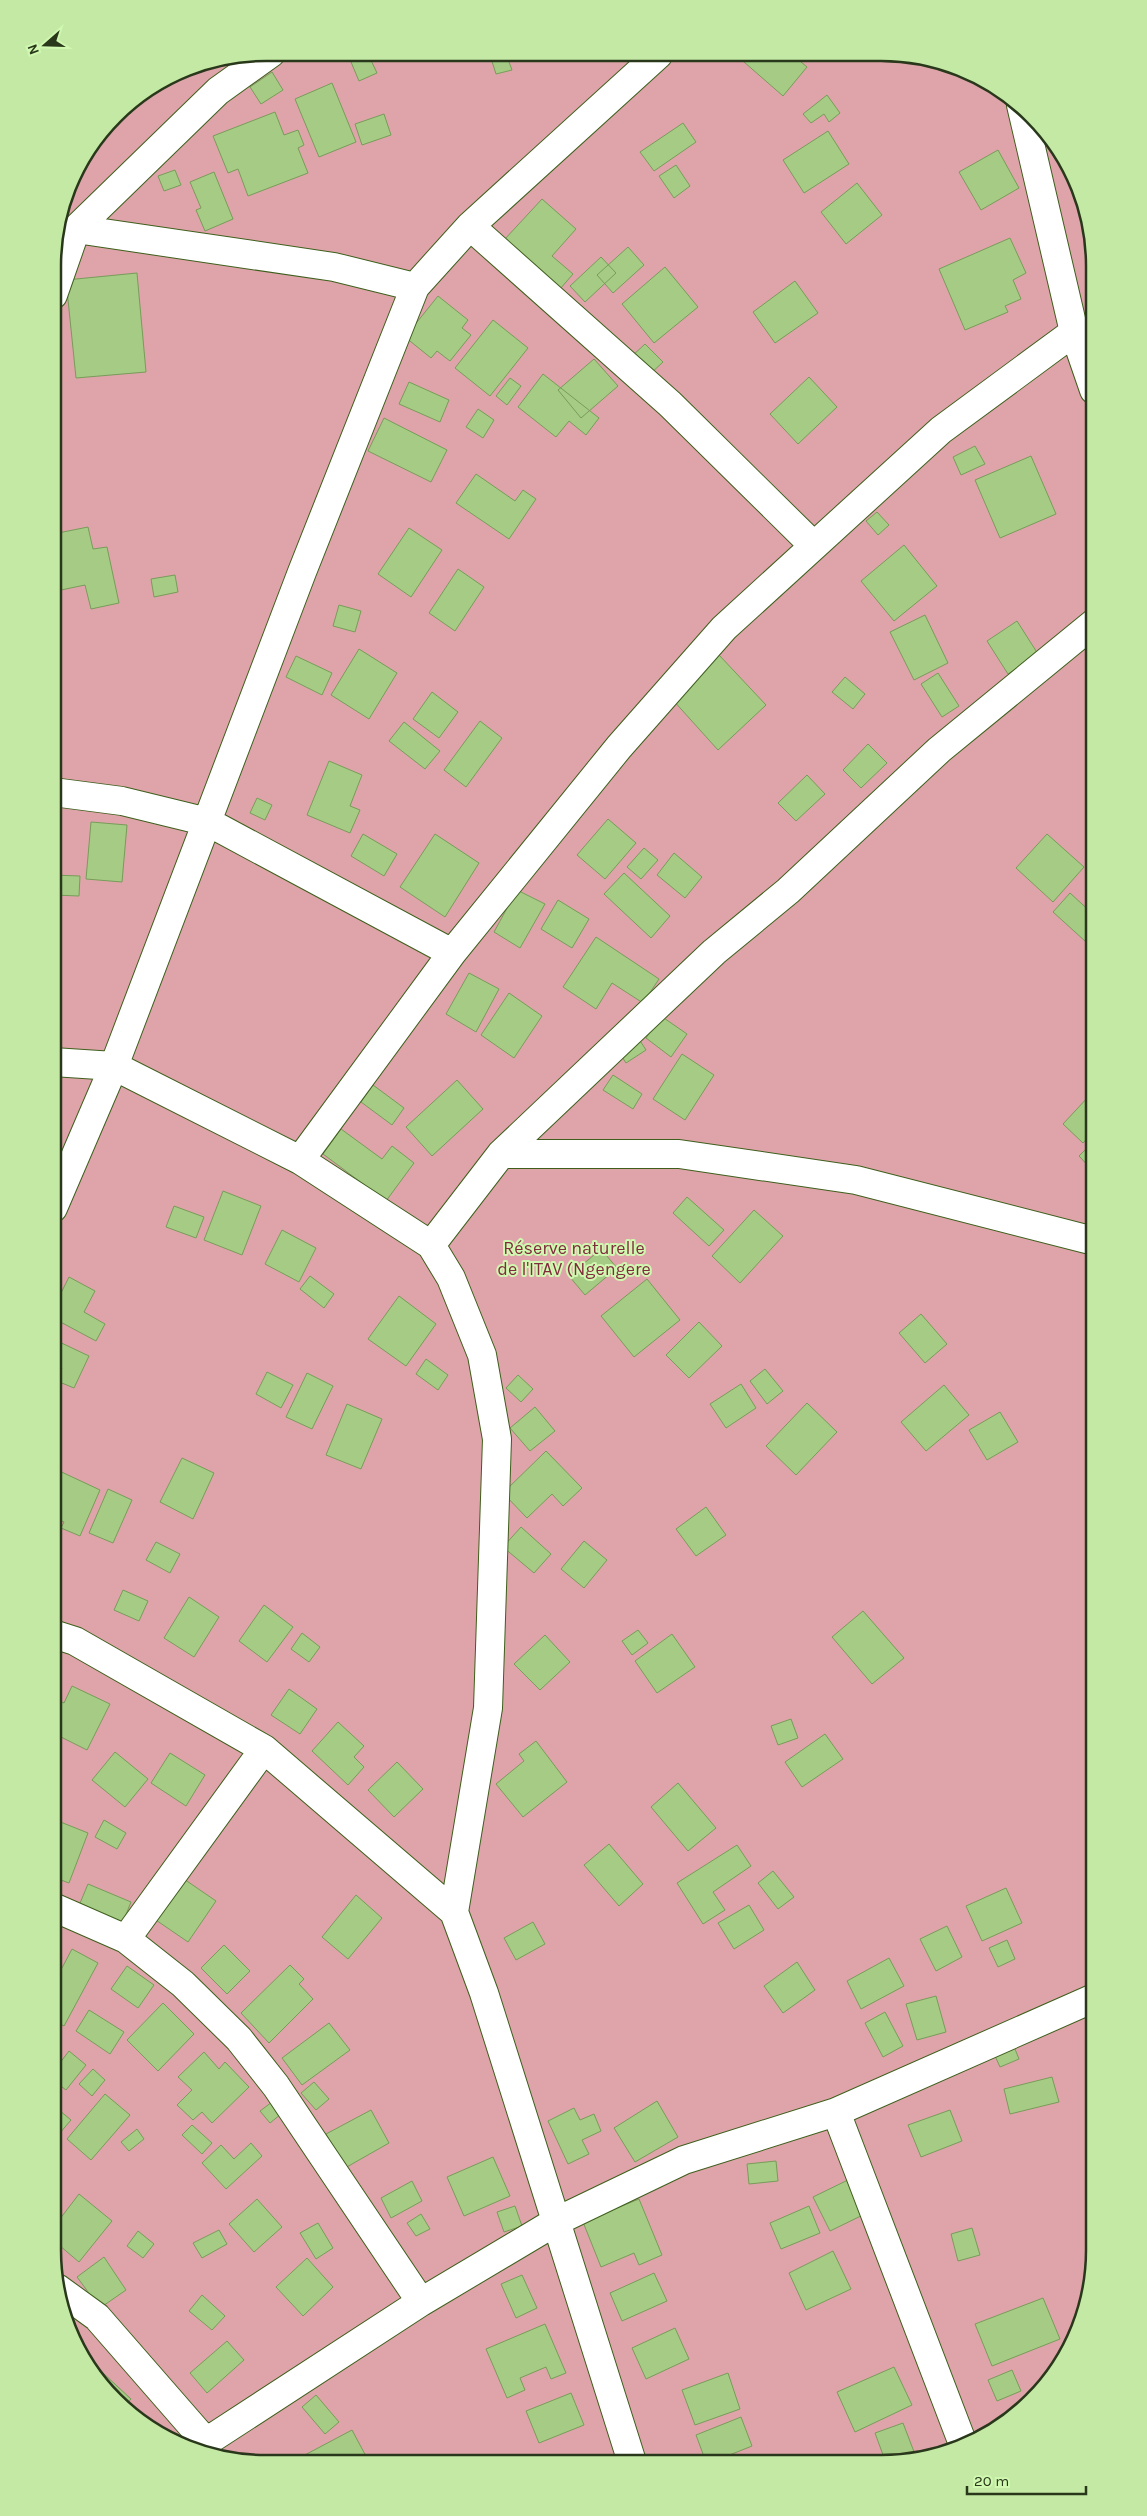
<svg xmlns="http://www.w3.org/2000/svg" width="1147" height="2516" viewBox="0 0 1147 2516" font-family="Karla,sans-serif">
<rect width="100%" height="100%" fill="#c3eba4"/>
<!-- green -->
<path fill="#dfa4aa" d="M266 53 922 57 975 74 1022 106 1066 159 1087 211 1094 266V2264L1078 2331 1042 2391 999 2428 936 2456 881 2463 225 2459 172 2442 125 2410 88 2368 60 2305 53 2250V252L74 172 125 106 185 69Z"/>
<!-- building -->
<path fill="#a5cb85" stroke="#789c59" d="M368 54 377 73 359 81 351 62Z
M506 54 512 70 496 74 490 55Z
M736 55 794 56 807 67 783 96Z
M272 72 283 90 261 104 250 87Z
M332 83 356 142 319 157 295 99Z
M827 95 840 113 829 122 824 114 811 123 803 114Z
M127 105 131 113 111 125 125 106Z
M275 112 284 135 298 130 304 145 298 148 308 173 248 196 238 169 228 173 213 136Z
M384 114 391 135 362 145 355 124Z
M683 123 696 142 654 171 640 152Z
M828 131 849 164 804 193 783 160Z
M998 150 1019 188 981 210 959 172Z
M676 165 690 186 674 198 659 176Z
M175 170 181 185 164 191 158 176Z
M214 172 233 219 205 231 196 210 201 208 190 182Z
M857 183 882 215 846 244 821 212Z
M542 199 576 229 552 256 573 274 560 289 505 239Z
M1010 238 1026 273 1013 280 1021 299 1005 306 1008 312 965 330 939 269Z
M628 247 644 265 613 293 597 275Z
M601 257 616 273 585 302 570 286Z
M665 267 698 307 654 343 622 304Z
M137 273 146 372 76 378 66 280Z
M795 281 818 313 775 343 753 312Z
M438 296 468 320 462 328 471 335 450 361 437 351 431 358 405 337Z
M493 320 528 348 490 396 455 368Z
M645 344 663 362 649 375 631 357Z
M594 359 618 386 581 418 558 390Z
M543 374 599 418 586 435 569 421 556 437 518 407Z
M809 377 837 407 798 444 770 414Z
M510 378 521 386 507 405 496 396Z
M409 382 449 400 440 422 399 404Z
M478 409 494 420 483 438 466 427Z
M384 418 447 450 431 482 368 451Z
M975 446 985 464 961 475 953 457Z
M1031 456 1056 514 1000 538 975 480Z
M476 474 515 501 523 490 536 499 509 539 456 503Z
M877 512 889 525 878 535 866 521Z
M88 527 93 549 107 547 119 603 91 609 85 585 61 590 53 552V534Z
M409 528 442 550 411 597 378 574Z
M904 545 937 586 894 621 861 581Z
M458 569 484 587 455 631 429 613Z
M175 575 178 592 154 597 151 579Z
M339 605 361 611 355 632 333 626Z
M925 615 948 663 914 680 890 632Z
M1017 621 1038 654 1008 674 987 641Z
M359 649 397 673 369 719 331 695Z
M719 655 766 705 718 750 672 699Z
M296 656 332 673 322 695 286 677Z
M938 673 959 706 942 717 921 684Z
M845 677 865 694 853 709 832 692Z
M432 692 458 712 439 738 413 719Z
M480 721 502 738 466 787 444 770Z
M404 722 440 751 425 769 389 741Z
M868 744 887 763 861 788 843 770Z
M329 761 362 775 350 806 360 810 350 833 307 815Z
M807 775 825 794 796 821 778 803Z
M257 798 272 805 265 820 250 813Z
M608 819 636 843 605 879 577 855Z
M91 822 127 825 122 882 86 879Z
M363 834 397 854 384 876 351 856Z
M435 834 479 863 445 917 400 887Z
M1047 834 1084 867 1053 902 1016 868Z
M644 848 658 860 641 879 627 867Z
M674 853 702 877 685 898 657 875Z
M624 873 670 916 651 938 604 894Z
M53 875 80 876 79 896 53 895Z
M517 890 545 904 520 948 494 932Z
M1070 893 1094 915V930L1085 941 1053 912Z
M558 900 589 919 572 948 541 929Z
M596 937 659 979 643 1003 612 983 596 1009 563 987Z
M469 973 499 989 476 1032 446 1014Z
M509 993 542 1016 514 1058 481 1035Z
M661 1016 687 1034 671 1057 646 1038Z
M637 1036 646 1050 626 1063 617 1049Z
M682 1054 714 1075 685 1120 653 1099Z
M613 1075 642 1094 633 1109 603 1090Z
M457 1080 483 1109 432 1156 406 1127Z
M373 1085 404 1108 392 1125 361 1102Z
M1089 1096 1094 1100V1131L1083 1143 1063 1124Z
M341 1129 382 1159 392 1146 414 1163 386 1201 323 1154Z
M1094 1141V1172L1079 1156Z
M223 1191 261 1206 242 1255 204 1240Z
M687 1197 724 1230 709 1246 673 1213Z
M174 1206 204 1217 196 1238 166 1227Z
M754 1210 783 1236 740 1283 712 1256Z
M282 1230 316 1248 299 1282 265 1264Z
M601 1249 617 1268 585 1295 569 1276Z
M310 1276 334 1294 324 1308 300 1289Z
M69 1277 95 1291 84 1312 105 1324 96 1341 53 1318V1309Z
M647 1279 680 1320 634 1357 601 1316Z
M399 1296 436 1324 406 1366 368 1339Z
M921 1314 947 1344 925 1363 899 1333Z
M699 1322 722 1346 689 1378 666 1355Z
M53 1339 89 1356 74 1388 57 1381 62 1368 53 1364Z
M426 1359 448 1375 438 1390 416 1374Z
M765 1369 783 1391 767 1404 750 1381Z
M267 1372 293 1385 281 1408 256 1394Z
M307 1373 333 1386 312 1429 286 1417Z
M518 1375 533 1389 521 1402 506 1388Z
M741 1384 756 1408 726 1428 710 1404Z
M944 1385 969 1415 926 1451 901 1422Z
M807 1403 837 1432 796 1475 766 1446Z
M347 1404 382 1419 361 1469 326 1455Z
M535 1407 555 1431 530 1451 510 1428Z
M1000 1412 1018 1442 987 1460 969 1430Z
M546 1451 582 1488 563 1506 552 1494 527 1518 503 1493Z
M182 1458 214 1473 193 1519 160 1502Z
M53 1468 100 1490 80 1536 61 1528 64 1522 53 1517Z
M108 1489 132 1500 113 1543 89 1533Z
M706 1507 726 1535 696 1556 676 1529Z
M521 1527 551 1554 534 1573 503 1547Z
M584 1541 607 1560 584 1588 561 1569Z
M156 1542 180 1554 170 1573 146 1560Z
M123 1590 148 1601 139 1621 114 1610Z
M189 1597 219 1617 194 1657 164 1638Z
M264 1605 293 1627 267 1662 239 1641Z
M863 1611 904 1658 872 1684 832 1637Z
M638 1630 648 1643 632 1655 622 1641Z
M302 1633 320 1647 309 1662 291 1649Z
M672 1634 695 1667 657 1693 635 1661Z
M545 1635 570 1662 540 1690 514 1664Z
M72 1686 110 1704 87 1750 53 1733V1698L64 1703Z
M289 1689 317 1709 300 1734 271 1715Z
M791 1719 798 1738 778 1745 771 1726Z
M338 1722 364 1746 354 1757 364 1767 348 1785 312 1751Z
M825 1734 843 1759 802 1787 785 1762Z
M536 1741 567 1782 523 1817 496 1784 524 1761 519 1754Z
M115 1752 148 1779 125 1807 92 1780Z
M170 1753 205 1775 186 1806 151 1783Z
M397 1762 423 1789 394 1817 368 1790Z
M678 1783 716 1828 688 1851 651 1807Z
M53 1819 88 1833 69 1883 53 1877Z
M104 1820 126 1833 117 1849 95 1837Z
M609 1844 643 1884 619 1906 584 1865Z
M737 1845 751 1866 713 1892 725 1910 703 1924 677 1883Z
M773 1871 794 1897 778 1909 758 1883Z
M181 1877 216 1901 188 1942 153 1918Z
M88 1884 131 1902 121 1927 78 1908Z
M1006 1888 1022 1923 982 1941 966 1906Z
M356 1895 382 1918 348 1959 322 1937Z
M749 1905 764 1930 734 1949 718 1923Z
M533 1922 545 1944 516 1960 504 1938Z
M947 1926 962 1957 936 1971 920 1939Z
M1007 1940 1015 1959 998 1967 989 1948Z
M224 1945 250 1971 227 1994 201 1968Z
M72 1949 98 1963 64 2026 53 2020V1985Z
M53 1951 62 1957 53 1972Z
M889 1958 904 1986 861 2009 847 1981Z
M797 1962 815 1990 783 2013 764 1986Z
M290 1965 304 1979 299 1984 313 1999 269 2043 241 2013Z
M127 1966 154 1985 138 2008 111 1989Z
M936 1996 946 2032 917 2040 906 2004Z
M163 2003 194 2034 158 2071 127 2040Z
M89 2010 124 2032 110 2054 76 2031Z
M885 2012 903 2046 883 2057 865 2023Z
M329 2023 350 2050 302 2085 282 2058Z
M1011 2039 1019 2059 1000 2067 991 2047Z
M69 2051 86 2065 66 2090 53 2080V2072Z
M204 2052 219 2069 225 2062 249 2087 212 2123 202 2112 193 2120 177 2105 192 2090 178 2077Z
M93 2069 105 2080 92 2096 79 2084Z
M1052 2077 1059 2102 1010 2114 1004 2089Z
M314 2082 329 2099 316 2110 301 2093Z
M105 2094 130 2115 91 2160 67 2139Z
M657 2101 678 2137 635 2162 614 2128Z
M272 2102 281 2114 270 2123 260 2111Z
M53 2105 71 2120 59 2134 53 2129Z
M574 2108 580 2120 594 2114 601 2131 582 2140 589 2154 568 2164 548 2121Z
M371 2110 389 2143 345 2168 326 2134Z
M950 2110 962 2141 921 2157 908 2125Z
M192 2125 212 2143 202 2154 182 2135Z
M137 2129 144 2139 129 2151 121 2142Z
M251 2143 262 2156 226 2189 202 2163 221 2145 234 2159Z
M493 2157 510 2196 464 2216 447 2177Z
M776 2161 778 2181 749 2184 747 2164Z
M852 2178 869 2212 830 2231 813 2197Z
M412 2181 422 2201 391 2218 381 2198Z
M79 2194 112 2221 79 2262 53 2240V2228Z
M257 2199 282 2227 254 2252 229 2224Z
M639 2199 662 2255 639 2265 634 2253 601 2267 583 2222Z
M515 2206 522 2226 504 2232 497 2212Z
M809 2206 820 2233 781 2249 770 2223Z
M421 2214 430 2229 416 2236 407 2223Z
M318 2223 333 2248 316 2259 300 2233Z
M972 2228 980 2255 958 2261 951 2234Z
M219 2230 227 2244 202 2258 193 2243Z
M138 2231 154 2244 143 2258 127 2246Z
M833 2251 851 2289 806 2310 789 2273Z
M104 2257 126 2290 100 2308 77 2277Z
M307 2258 333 2287 303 2316 276 2287Z
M654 2273 667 2301 622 2321 610 2293Z
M522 2275 537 2308 516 2318 501 2284Z
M202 2295 225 2316 212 2330 189 2311Z
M1043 2298 1060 2339 992 2366 975 2324Z
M545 2324 566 2373 551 2379 546 2367 520 2378 525 2390 507 2398 486 2349Z
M675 2328 689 2359 646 2379 632 2348Z
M227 2341 244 2360 207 2393 190 2373Z
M894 2367 912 2405 855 2432 837 2392Z
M1012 2370 1021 2391 997 2401 988 2380Z
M103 2373 131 2399 123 2408 97 2379Z
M728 2373 740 2409 695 2425 682 2390Z
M571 2393 584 2425 539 2443 526 2411Z
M316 2395 339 2422 325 2434 302 2407Z
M741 2417 752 2446 712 2462H706L696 2435Z
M903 2423 916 2457 886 2463 875 2433Z
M352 2430 368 2460H302L301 2457Z"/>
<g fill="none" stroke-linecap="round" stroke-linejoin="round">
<defs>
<path id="minor" d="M1021 105 1074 332 1094 390
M470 226 670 404 814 546
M76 229 334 267 415 287
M53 295 76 229 218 91 271 53
M53 792 122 801 208 822 452 953
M53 1062 114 1066 300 1160 431 1245 451 1278 482 1355 497 1439 488 1708 454 1912 484 1993 632 2462
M501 1154H679L856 1180 1094 1241
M300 1160 452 953 619 747 724 628 941 430 1074 332
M53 1208 114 1066 302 572 415 287 470 226 658 55
M431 1245 501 1154 714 952 788 891 939 750 1094 623
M53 1634 75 1641 264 1749 454 1912
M53 1907 126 1939 183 1984 239 2039 276 2086 421 2302
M126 1939 264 1749
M836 2112 963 2444
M57 2288 97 2317 206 2442
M197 2450 206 2442 421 2302 557 2221 684 2160 836 2112 1094 1998"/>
</defs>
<!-- minor casing -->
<use href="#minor" stroke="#3e5f1c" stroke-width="30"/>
<!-- minor -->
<use href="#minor" stroke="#fff" stroke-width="28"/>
</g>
<g text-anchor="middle" stroke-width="4" stroke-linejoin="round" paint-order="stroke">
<!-- park labels -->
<g font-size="18" fill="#7f2c3d" stroke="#d0f8b0">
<text x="574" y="1254">Réserve naturelle<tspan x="574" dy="21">de l'ITAV (Ngengere</tspan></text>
</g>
</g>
<!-- crop -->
<path d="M0 0H1147V2516H0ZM266 61H881A205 205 0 0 1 1086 266V2250A205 205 0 0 1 881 2455H266A205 205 0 0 1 61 2250V266A205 205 0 0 1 266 61Z" fill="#c3e9a4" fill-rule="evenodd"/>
<path fill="none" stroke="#29381b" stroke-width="2.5" d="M266 61H881A205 205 0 0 1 1086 266V2250A205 205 0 0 1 881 2455H266A205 205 0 0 1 61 2250V266A205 205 0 0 1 266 61Z"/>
<!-- north arrow -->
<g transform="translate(45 45) rotate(250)" stroke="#d0f8b0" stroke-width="4" paint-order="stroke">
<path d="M0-4L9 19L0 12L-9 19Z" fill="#29381b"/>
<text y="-8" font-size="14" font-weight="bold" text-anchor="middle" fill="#29381b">N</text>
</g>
<!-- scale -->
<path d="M967 2486v8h119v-8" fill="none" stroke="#29381b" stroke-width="2.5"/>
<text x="974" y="2486" font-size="15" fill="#29381b" stroke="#d0f8b0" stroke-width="4" paint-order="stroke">20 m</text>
</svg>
